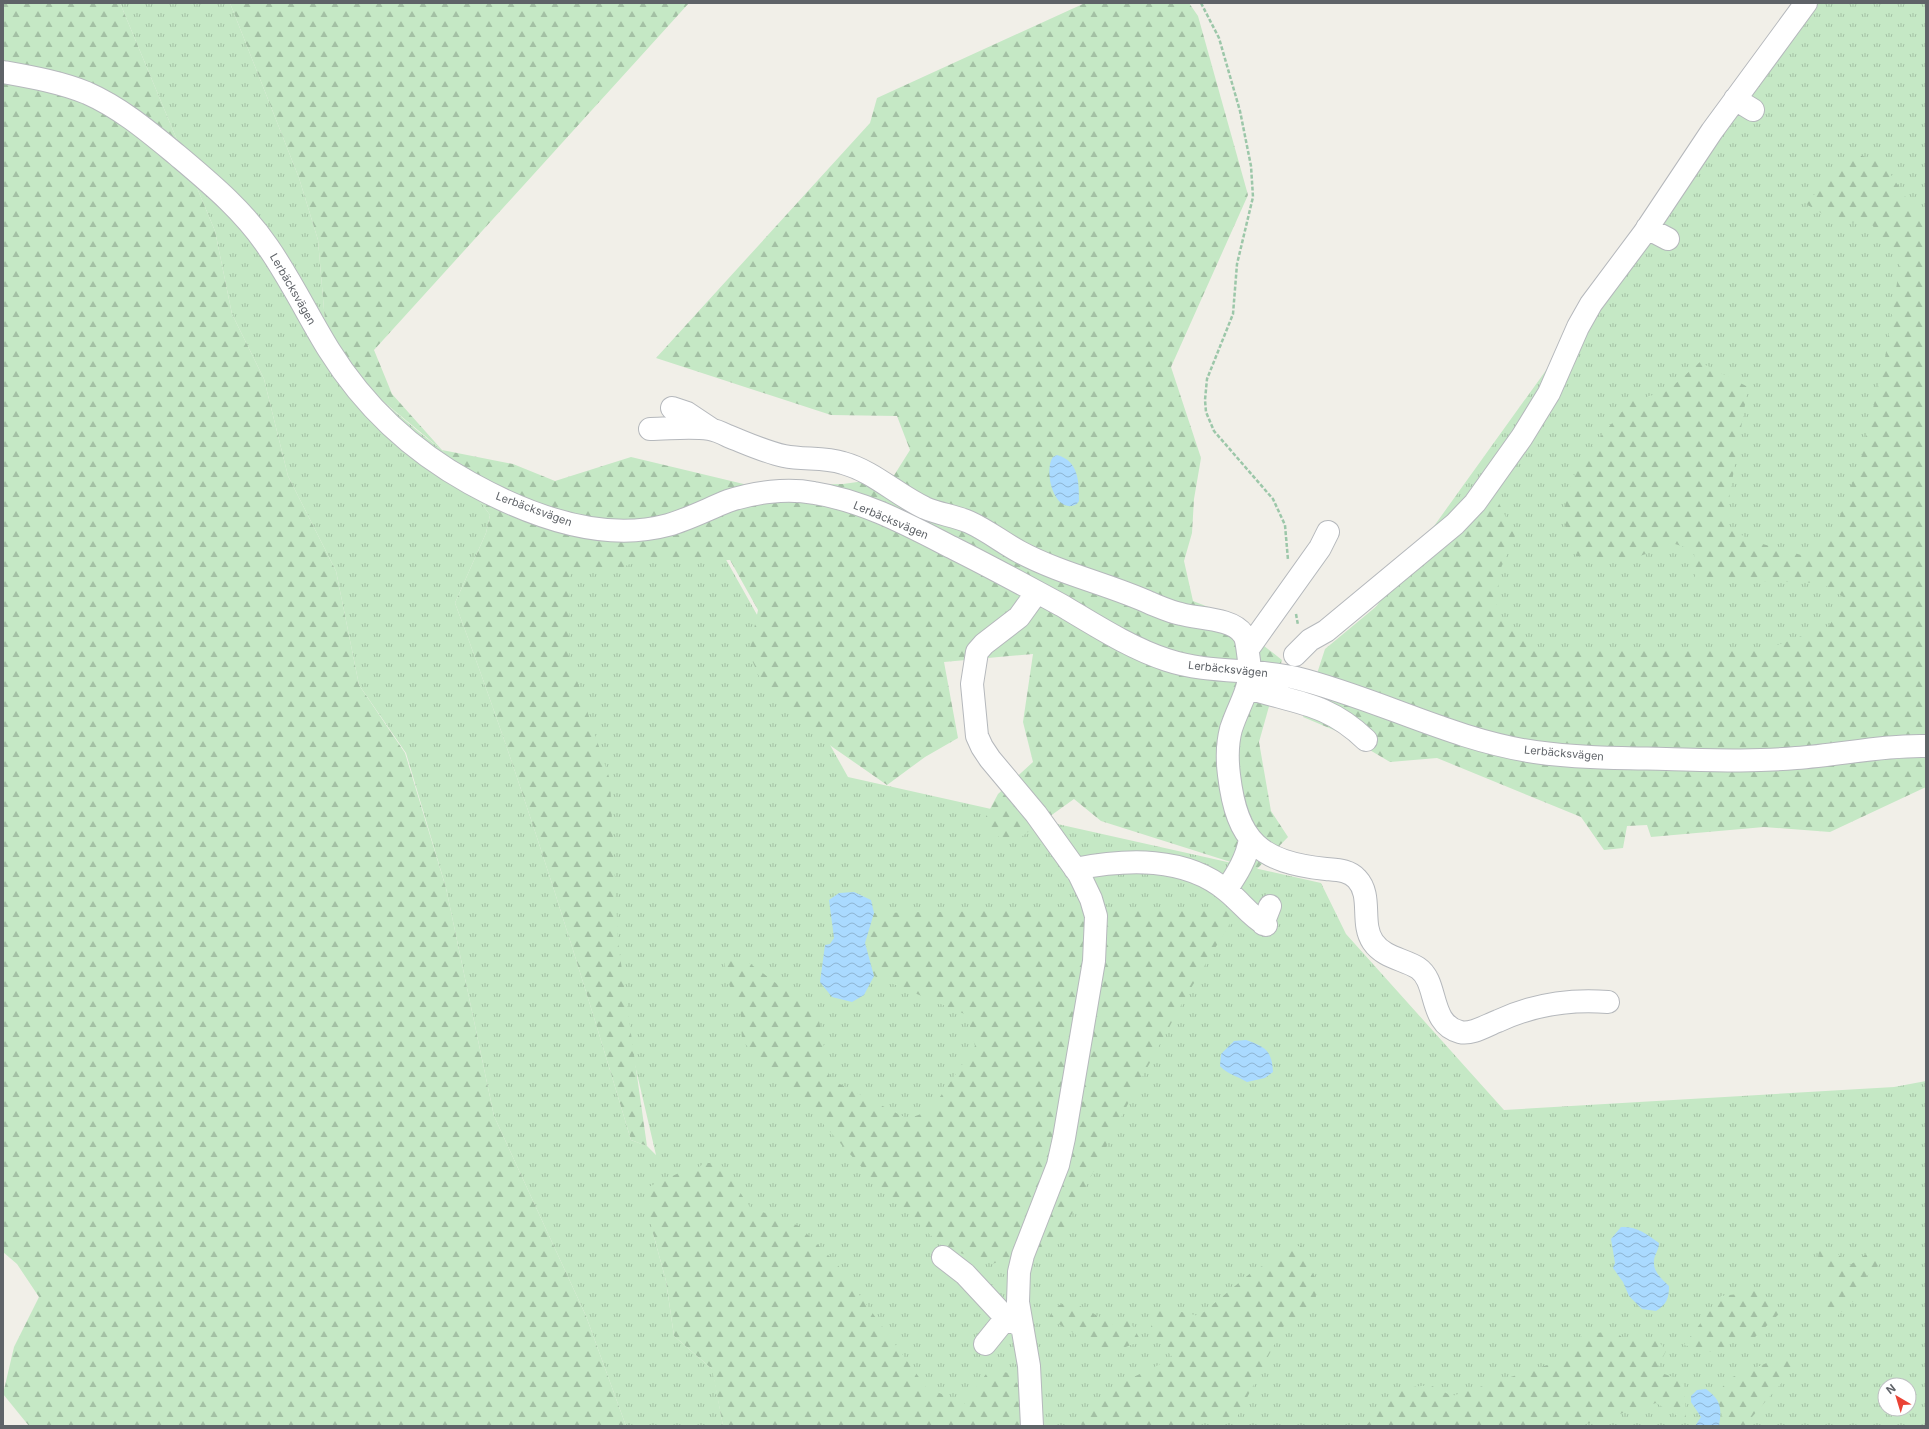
<svg xmlns="http://www.w3.org/2000/svg" width="1929" height="1429" viewBox="0 0 1929 1429" font-family="Inter,sans-serif">
<defs>
<pattern id="grass-tufts" width="24" height="20" patternUnits="userSpaceOnUse"><rect width="24" height="20" fill="#c5e8c5"/><path d="M3 7l-1-3M5 7V3M7 7l1-3M15 17l-1-3M17 17v-4M19 17l1-3" fill="none" stroke="#a3c0a4"/></pattern>
<pattern id="forest-firs" width="22" height="20" patternUnits="userSpaceOnUse"><rect width="22" height="20" fill="#c5e8c5"/><path d="M5 1l3.5 6h-7zM16 11l3.5 6h-7z" fill="#a3c0a4"/></pattern>
<pattern id="water-waves" width="16" height="10" patternUnits="userSpaceOnUse"><rect width="16" height="10" fill="#aadaff"/><path d="M0 5q4-4 8 0t8 0" fill="none" stroke="#8eb4d2"/></pattern>
</defs>
<rect width="100%" height="100%" fill="#f1efe8"/>
<!-- grass -->
<path fill="url(#grass-tufts)" fill-rule="evenodd" d="M120 3H230L299 178 318 240 325 321 367 388 419 432 442 450 490 515 486 533 455 603C521 779 577 959 631 1140L647 1146 656 1155 543 671 557 553 715 540 848 777 1321 883 1346 934 1504 1110 1894 1087 1926 1081V1426H735L713 1371 723 1426H626L586 1316 494 1116 446 888 406 753 359 685 336 571 288 476 264 379 232 314 215 231ZM653 1233 712 1369 674 1336 666 1281ZM1885 1385H1909V1409H1885Z
M1810 3H1926V747L1332 668Z"/>
<!-- forest -->
<path fill="url(#forest-firs)" d="M3 3H120L215 231 232 314 264 379 288 476 336 571 359 685 405 753 446 888 494 1116 586 1316 626 1426H29L3 1394 14 1347 39 1297 17 1264 3 1252Z
M230 3H689L374 350 392 394 442 450 513 464 555 481 631 457 752 486 843 484 893 477 910 450 897 416 831 415 656 358 870 123 877 98 1085 3H1189L1198 16 1248 195 1171 367 1201 458 1194 499 1192 533 1184 561 1193 601 1221 612 1282 660 1259 742 1271 811 1288 837 1256 870 1101 821 1074 799 1011 844 981 826 998 794 1033 762 1023 722 1033 654 944 662 958 738 925 757 887 785 808 730 782 700 766 693 749 653 758 610 730 560 677 561 645 557 619 569 570 571 569 656 610 780 618 942 647 1146 631 1140C577 959 521 779 455 603L486 533 490 515 442 450 367 388 341 354 325 321 318 240 299 178Z
M1852 152 1884 164 1914 210 1926 219V787L1830 832 1764 827 1651 837 1647 825 1627 826 1623 848 1604 850 1581 817 1437 758 1390 762 1341 733 1303 717 1325 649 1419 571 1493 491 1515 536 1500 570 1496 612 1535 651 1764 650 1829 626 1845 598 1821 583 1695 579 1694 550 1675 544 1631 559 1576 556 1562 516 1578 463 1631 401 1667 391 1700 362 1748 387 1725 523 1749 540 1808 557 1832 538 1861 458 1885 358 1900 264 1870 222 1838 223 1806 204Z
M1078 909 1238 910 1185 998 1134 1092 1058 1241 992 1264 943 1247 873 1180 802 1100 742 1041 740 1003 732 996 724 961 744 959 818 1015 830 1079 908 1119 931 1110 975 1046 967 1015 874 976 865 943 874 913Z
M704 1163H720L750 1207 799 1226 837 1264 926 1387 964 1404 989 1370 1010 1373 1024 1394 1027 1426H723L712 1369 674 1336 666 1281 653 1233 644 1189 681 1172 698 1168Z
M1301 1245 1319 1287 1308 1319 1288 1318 1237 1417 1202 1419 1201 1426H1082L1081 1423 1117 1385 1173 1358 1150 1329 1160 1307 1199 1316 1253 1271Z
M1831 1248 1850 1265 1871 1251 1883 1261 1867 1276 1858 1297 1838 1315 1819 1310 1839 1281 1818 1260 1819 1250Z
M1756 1287 1782 1311 1754 1338H1736L1720 1354 1684 1345 1721 1296 1738 1294Z
M1071 1301 1114 1325 1126 1315 1141 1341 1108 1354 1049 1318 1054 1307Z
M1614 1330 1626 1341 1656 1338 1666 1351 1656 1371 1684 1381 1686 1421 1656 1403 1590 1423 1574 1426H1366L1396 1389 1430 1385 1452 1396 1572 1357 1581 1336Z
M1786 1355 1798 1364 1752 1417 1749 1426H1726L1715 1396 1730 1378Z"/>
<!-- water -->
<path fill="url(#water-waves)" d="M1057 455C1079 461 1079 482 1079 501 1077 504 1076 505 1072 506 1052 509 1044 469 1053 457Z
M854 892 871 900 874 913 865 943 874 976 864 995 852 1002 832 997 820 982 825 945 830 944 834 938 829 900 839 893Z
M1246 1040C1266 1047 1272 1051 1273 1072L1265 1078 1247 1082C1237 1076 1227 1074 1220 1066L1221 1054 1234 1041Z
M1621 1227C1636 1226 1647 1234 1659 1243 1659 1250 1654 1255 1654 1261 1653 1272 1662 1279 1669 1286 1669 1298 1667 1304 1656 1311L1642 1309 1629 1296 1623 1282 1613 1268 1615 1263 1611 1239Z
M1706 1389C1721 1400 1722 1408 1719 1426H1695L1701 1417 1691 1402V1396L1697 1390Z"/>
<g fill="none" stroke-linecap="round" stroke-linejoin="round">
<defs>
<path id="minor" d="M3 72C31 77 60 82 87 93 121 108 149 132 177 155 210 183 243 210 268 247 291 280 308 316 329 350 364 406 412 451 470 483 528 515 602 543 668 525 689 519 708 509 728 501 755 492 787 488 814 493 865 501 910 526 955 549 991 567 1026 586 1061 605 1095 625 1130 648 1167 660 1209 674 1254 668 1296 678 1377 698 1452 740 1535 752 1578 758 1622 758 1666 759 1709 760 1753 762 1796 758 1840 755 1882 745 1926 746
M1735 99 1753 110
M1647 228 1668 239
M672 408 687 413 711 429
M650 429C669 429 690 426 709 429 716 430 722 433 728 436 746 443 765 452 784 456 804 460 824 457 843 463 873 471 897 495 925 508 939 514 955 516 969 522 987 530 1003 543 1020 552 1061 574 1108 584 1150 603 1160 607 1171 612 1181 614 1199 619 1232 618 1243 634 1247 639 1247 647 1248 653 1254 688 1241 698 1231 729 1227 744 1227 759 1229 775 1237 842 1260 862 1326 869 1337 870 1349 870 1357 879 1373 896 1360 923 1373 942 1384 958 1404 959 1418 968 1439 982 1428 1024 1460 1032 1472 1035 1487 1025 1498 1021 1532 1005 1570 999 1608 1002
M1248 649 1320 548 1328 532
M1295 655 1310 640 1326 631 1455 524 1475 503 1522 437 1549 393 1578 327 1591 304 1644 233 1712 131 1806 3
M1248 688C1296 703 1328 703 1366 740
M1075 869C1126 859 1185 856 1227 891 1241 902 1250 916 1266 925
M1226 890C1237 874 1247 858 1250 839
M1263 924 1270 906
M943 1257 965 1274 1006 1318 1021 1326
M985 1344 1006 1318
M1032 1426 1029 1366 1018 1302 1019 1272 1023 1255 1058 1165 1064 1138 1094 961 1096 916 1091 899 1079 874 1036 814 990 759 982 747 977 736 972 684 977 652 984 644 1019 617 1037 592"/>
</defs>
<!-- minor casing -->
<use href="#minor" stroke="#b5b8bc" stroke-width="24"/>
<!-- path -->
<path stroke="#9cc7a9" stroke-width="2.5" stroke-dasharray="4 2" stroke-linecap="butt" d="M1201 3 1219 38 1240 111 1251 166 1253 197 1237 264 1233 314 1207 379 1205 400 1206 412 1214 431 1273 499 1285 525 1288 560
M1296 614 1298 625"/>
<!-- minor -->
<use href="#minor" stroke="#fff" stroke-width="22"/>
</g>
<g text-anchor="middle" stroke-width="3.5" stroke-linejoin="round" paint-order="stroke">
<!-- street labels -->
<g font-size="11" fill="#5f6368" stroke="#fff">
<text transform="translate(293 289) rotate(60)" y="4">Lerbäcksvägen</text>
<text transform="translate(534 509) rotate(20)" y="4">Lerbäcksvägen</text>
<text transform="translate(891 520) rotate(23)" y="4">Lerbäcksvägen</text>
<text transform="translate(1228 669) rotate(6)" y="4">Lerbäcksvägen</text>
<text transform="translate(1564 753) rotate(5)" y="4">Lerbäcksvägen</text>
</g>
</g>
<!-- border -->
<rect width="1929" height="1429" fill="none" stroke="#5f6368" stroke-width="8"/>
<!-- north arrow -->
<g transform="translate(1897 1397) rotate(322)"><circle r="19" fill="#ffffff" stroke="#bfc1c3"/>
<path d="M0-3L7 15L0 10L-7 15Z" fill="#ea4335"/>
<text y="-6" font-size="11" font-weight="bold" text-anchor="middle" fill="#5f6368">N</text>
</g>
</svg>
